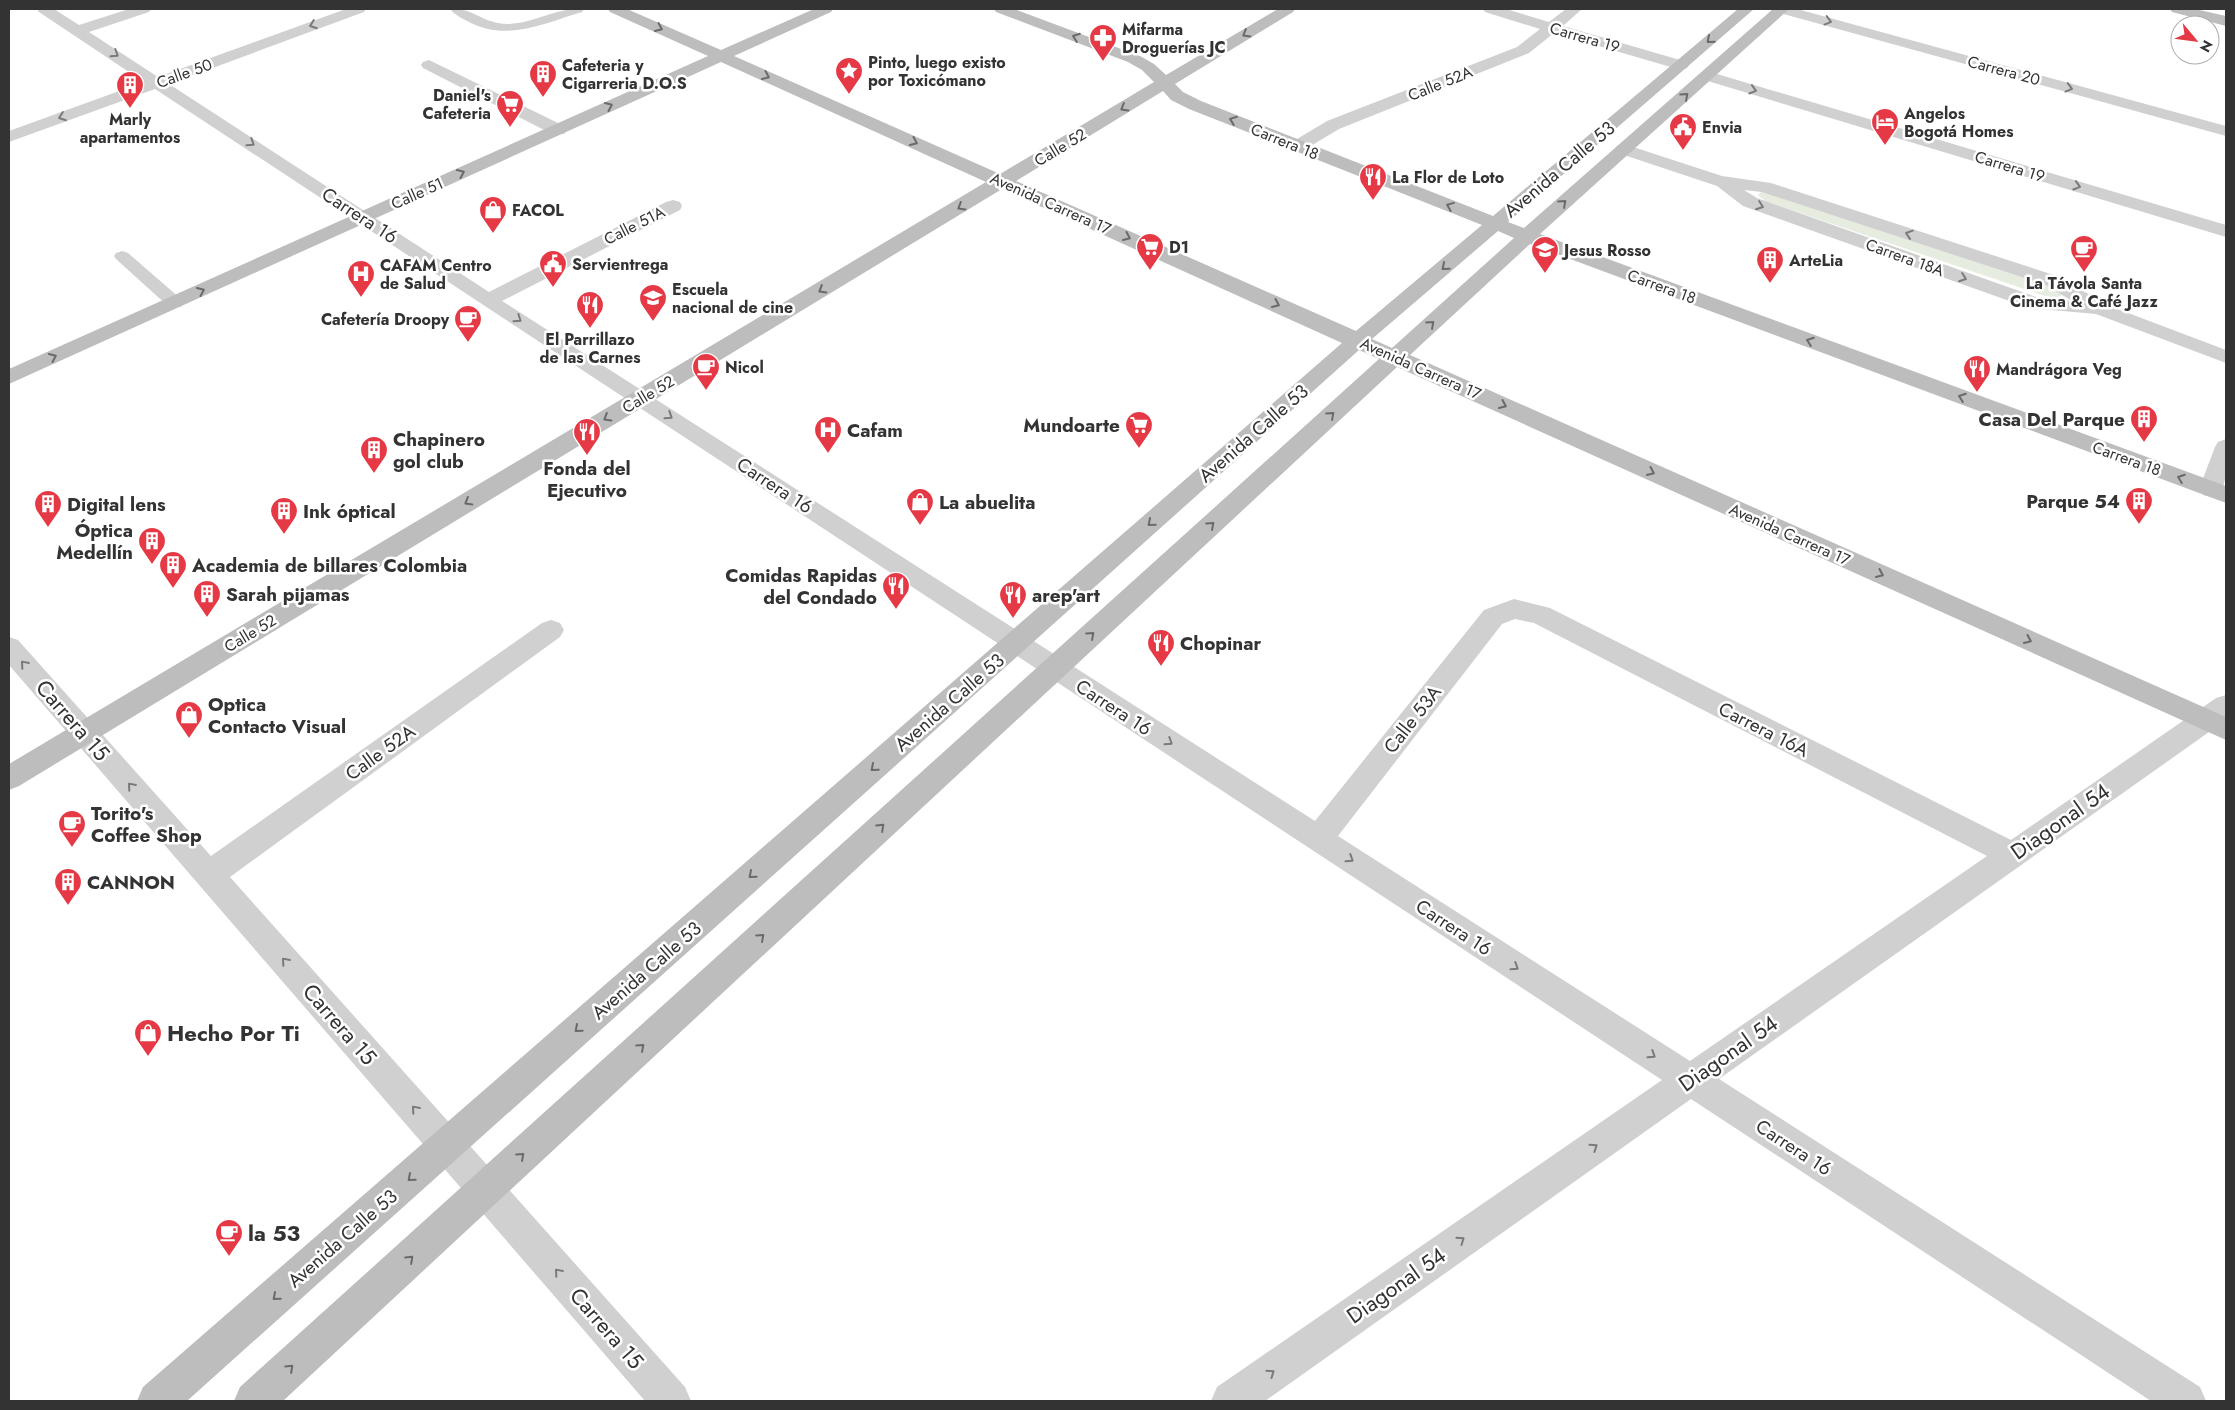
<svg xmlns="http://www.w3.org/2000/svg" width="2235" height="1410" viewBox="0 0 2235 1410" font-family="Jost,sans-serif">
<rect width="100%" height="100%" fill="#fff"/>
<!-- green -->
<path fill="#e6ecdf" d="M1761 192 1772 193 2053 287 2061 293V296L2054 298 2042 295 1765 201 1758 195Z"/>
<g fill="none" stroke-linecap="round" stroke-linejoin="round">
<!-- lane -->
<path fill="#d0d0d0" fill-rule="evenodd" d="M450 9C473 7 484 25 509 24 535 23 558 7 584 9L582 12C545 23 507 42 469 22 463 19 455 15 450 9Z
M122 251 128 253 181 299 183 303 181 307H169L116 259 114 256 116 253Z"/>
<!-- street -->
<path fill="#d0d0d0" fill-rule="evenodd" d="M37 9H54L79 25 129 9H151L149 12 89 32 158 77 346 9H366L364 12 169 84 489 292 666 202 673 200 680 202 682 206 680 210 502 301 1315 821 1484 610 1514 599 1550 608 2011 840 2216 698 2226 695V720L1719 1079 2200 1387 2206 1401H2151L1691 1099 1265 1401H1211L1217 1387 1662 1080 155 89 9 142V131L144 82 39 12ZM1515 619 1534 623 1987 856 1690 1061 1338 836 1502 624Z
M1483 9H1506L1549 22 1566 9H1582L1563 26 1687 62 1689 65 1687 68 1681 70 1554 33 1529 53 1339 129 1304 150H1292L1289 146 1292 142 1327 121 1517 47 1540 29 1485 12Z
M1773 9H1797L2226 126V136L1776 12Z
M429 60 564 126 567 130 564 134H552L423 68 421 65 423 62Z
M1707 71 2226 225V237L1701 79 1699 76 1701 73Z
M1624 144 1722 176 1771 183 2060 277 2107 305 2226 350V363L2096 314 2029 308 1743 206 1717 186 1618 153 1615 149 1618 145ZM1744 190 1762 192 2046 285 2072 301 2039 298 1757 198Z
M2226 439C2227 457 2229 479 2219 495L2211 497 2203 495 2199 489 2215 447 2218 442Z
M551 620 560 623 564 630 560 637 230 877 685 1387 691 1401H645L9 665V637L18 640 211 856 542 623Z"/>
<!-- secondary -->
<path fill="#bdbdbd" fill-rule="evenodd" d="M608 9H627L721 50 814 9H833L831 12 734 56 1000 174 1154 82 1142 70 1128 62 996 12 994 9H1014L1140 56 1154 64 1166 75 1278 9H1295L1293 12 1175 84 1183 92 1201 101 1493 216 1738 9H1754L1508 222 1524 228 1773 9H1789L1540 234 2226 486V503L1530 244 1410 355 2226 717V740L1397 367 283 1401H234L240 1387 1379 359 1359 350 187 1401H137L143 1387 1342 343 1002 189 19 786 9 790V764L986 182 721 62 9 384V369L708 56 610 12ZM1163 91 1171 100 1189 109 1482 225 1356 331 1016 181ZM1498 231 1514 238 1392 348 1372 339Z
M2170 9H2195L2226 16V26L2172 12Z"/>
</g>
<!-- one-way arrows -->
<defs><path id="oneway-chevron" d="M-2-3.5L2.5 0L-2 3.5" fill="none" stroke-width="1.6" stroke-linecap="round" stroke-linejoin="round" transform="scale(1.25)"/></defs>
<g stroke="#7a7a7a">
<use href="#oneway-chevron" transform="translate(1828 21) rotate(15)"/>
<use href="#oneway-chevron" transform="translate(313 25) rotate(160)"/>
<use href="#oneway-chevron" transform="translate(115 54) rotate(33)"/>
<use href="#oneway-chevron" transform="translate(2069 88) rotate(15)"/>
<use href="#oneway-chevron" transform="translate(1753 90) rotate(17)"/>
<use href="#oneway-chevron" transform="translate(62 117) rotate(160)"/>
<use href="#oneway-chevron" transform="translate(251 143) rotate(33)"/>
<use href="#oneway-chevron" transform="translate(2077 186) rotate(17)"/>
<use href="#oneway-chevron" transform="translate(1760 206) rotate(20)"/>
<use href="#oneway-chevron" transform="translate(1909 234) rotate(-162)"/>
<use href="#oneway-chevron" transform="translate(1963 278) rotate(20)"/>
<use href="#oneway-chevron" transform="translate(518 319) rotate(34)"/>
<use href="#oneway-chevron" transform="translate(669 416) rotate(33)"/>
<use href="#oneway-chevron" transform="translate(24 664) rotate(-131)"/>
<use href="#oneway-chevron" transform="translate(1169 742) rotate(33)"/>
<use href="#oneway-chevron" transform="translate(131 786) rotate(-131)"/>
<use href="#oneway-chevron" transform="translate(1350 859) rotate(33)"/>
<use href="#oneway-chevron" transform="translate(285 961) rotate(-131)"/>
<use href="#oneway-chevron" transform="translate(1515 967) rotate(33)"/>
<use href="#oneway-chevron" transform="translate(1652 1055) rotate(33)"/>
<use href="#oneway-chevron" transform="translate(415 1109) rotate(-131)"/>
<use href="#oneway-chevron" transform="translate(1594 1147) rotate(-35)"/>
<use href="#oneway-chevron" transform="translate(1461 1240) rotate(-35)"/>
<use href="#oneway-chevron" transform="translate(558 1272) rotate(-131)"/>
<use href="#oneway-chevron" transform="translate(1271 1373) rotate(-35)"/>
</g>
<g stroke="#6a6a6a">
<use href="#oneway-chevron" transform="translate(659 28) rotate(24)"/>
<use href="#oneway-chevron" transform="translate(1246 34) rotate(149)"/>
<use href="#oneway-chevron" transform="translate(1076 37) rotate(-160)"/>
<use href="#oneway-chevron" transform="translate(1710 40) rotate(139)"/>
<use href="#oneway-chevron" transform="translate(766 76) rotate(24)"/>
<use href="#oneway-chevron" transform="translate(1685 96) rotate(-42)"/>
<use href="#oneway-chevron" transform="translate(609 106) rotate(-24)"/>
<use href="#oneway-chevron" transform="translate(1124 108) rotate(149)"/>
<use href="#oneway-chevron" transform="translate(1233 120) rotate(-159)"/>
<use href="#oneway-chevron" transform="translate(914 142) rotate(24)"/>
<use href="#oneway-chevron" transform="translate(461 173) rotate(-24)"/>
<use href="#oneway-chevron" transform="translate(1563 203) rotate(-42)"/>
<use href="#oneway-chevron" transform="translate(1450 206) rotate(-158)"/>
<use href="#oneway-chevron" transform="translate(961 207) rotate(149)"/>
<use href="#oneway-chevron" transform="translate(1127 237) rotate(24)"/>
<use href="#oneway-chevron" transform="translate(1445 267) rotate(140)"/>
<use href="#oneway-chevron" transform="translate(822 290) rotate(149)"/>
<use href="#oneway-chevron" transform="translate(201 291) rotate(-24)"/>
<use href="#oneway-chevron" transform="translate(1276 304) rotate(24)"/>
<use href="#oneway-chevron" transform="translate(1431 324) rotate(-42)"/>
<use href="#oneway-chevron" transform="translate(1810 341) rotate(-160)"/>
<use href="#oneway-chevron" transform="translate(53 357) rotate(-24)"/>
<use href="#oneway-chevron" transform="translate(1962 397) rotate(-160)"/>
<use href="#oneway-chevron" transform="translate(1503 405) rotate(24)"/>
<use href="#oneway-chevron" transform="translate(1331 415) rotate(-42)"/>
<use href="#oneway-chevron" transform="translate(607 418) rotate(149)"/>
<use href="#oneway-chevron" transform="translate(1651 472) rotate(24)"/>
<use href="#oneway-chevron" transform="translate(2181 478) rotate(-160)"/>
<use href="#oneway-chevron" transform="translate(468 502) rotate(149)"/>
<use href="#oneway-chevron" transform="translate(1151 523) rotate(139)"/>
<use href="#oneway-chevron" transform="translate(1211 525) rotate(-42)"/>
<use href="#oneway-chevron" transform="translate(1880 574) rotate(24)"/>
<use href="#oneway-chevron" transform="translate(1091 635) rotate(-42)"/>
<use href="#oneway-chevron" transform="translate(2028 640) rotate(24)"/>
<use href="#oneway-chevron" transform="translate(874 768) rotate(139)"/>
<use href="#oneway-chevron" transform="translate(881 827) rotate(-43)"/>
<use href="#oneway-chevron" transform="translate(752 875) rotate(139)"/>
<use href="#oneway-chevron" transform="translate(761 937) rotate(-42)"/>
<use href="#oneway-chevron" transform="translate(578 1029) rotate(139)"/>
<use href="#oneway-chevron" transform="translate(641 1047) rotate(-42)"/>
<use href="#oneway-chevron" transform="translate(521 1156) rotate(-42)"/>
<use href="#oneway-chevron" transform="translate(411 1178) rotate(139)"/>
<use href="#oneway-chevron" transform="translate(410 1259) rotate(-43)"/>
<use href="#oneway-chevron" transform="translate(276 1297) rotate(139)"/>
<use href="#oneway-chevron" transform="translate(290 1368) rotate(-43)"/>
</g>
<!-- icons -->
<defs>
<symbol id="pharmacy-pin" viewBox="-11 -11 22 30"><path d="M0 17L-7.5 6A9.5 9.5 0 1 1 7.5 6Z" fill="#e63946" stroke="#fff"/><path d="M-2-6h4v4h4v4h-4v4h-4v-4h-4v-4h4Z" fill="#fff"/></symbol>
<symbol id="sight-pin" viewBox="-11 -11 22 30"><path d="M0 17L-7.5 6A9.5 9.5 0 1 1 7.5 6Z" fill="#e63946" stroke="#fff"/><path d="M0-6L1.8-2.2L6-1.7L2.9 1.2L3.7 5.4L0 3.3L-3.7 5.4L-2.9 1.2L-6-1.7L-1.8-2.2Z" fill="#fff"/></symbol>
<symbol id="building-pin" viewBox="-11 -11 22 30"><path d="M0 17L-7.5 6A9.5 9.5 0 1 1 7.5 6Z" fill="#e63946" stroke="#fff"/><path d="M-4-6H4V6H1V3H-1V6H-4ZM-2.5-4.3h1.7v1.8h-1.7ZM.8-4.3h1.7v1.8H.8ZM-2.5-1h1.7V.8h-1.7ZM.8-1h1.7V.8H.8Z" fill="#fff"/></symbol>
<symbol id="supermarket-pin" viewBox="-11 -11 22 30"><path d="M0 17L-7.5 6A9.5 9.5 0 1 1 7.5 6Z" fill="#e63946" stroke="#fff"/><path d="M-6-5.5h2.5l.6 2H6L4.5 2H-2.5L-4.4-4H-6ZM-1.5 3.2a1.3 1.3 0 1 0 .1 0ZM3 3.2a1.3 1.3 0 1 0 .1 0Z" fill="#fff"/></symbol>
<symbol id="hotel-pin" viewBox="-11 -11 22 30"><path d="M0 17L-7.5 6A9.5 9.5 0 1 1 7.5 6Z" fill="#e63946" stroke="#fff"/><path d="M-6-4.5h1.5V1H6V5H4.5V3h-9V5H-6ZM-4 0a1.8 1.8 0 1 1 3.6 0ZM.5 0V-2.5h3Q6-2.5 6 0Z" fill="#fff"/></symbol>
<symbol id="civic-pin" viewBox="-11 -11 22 30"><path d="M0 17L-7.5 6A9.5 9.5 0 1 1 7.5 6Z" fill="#e63946" stroke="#fff"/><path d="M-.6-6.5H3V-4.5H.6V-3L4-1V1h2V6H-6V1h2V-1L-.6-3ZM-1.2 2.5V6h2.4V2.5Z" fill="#fff"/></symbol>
<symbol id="restaurant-pin" viewBox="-11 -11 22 30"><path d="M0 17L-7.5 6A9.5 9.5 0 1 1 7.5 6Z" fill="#e63946" stroke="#fff"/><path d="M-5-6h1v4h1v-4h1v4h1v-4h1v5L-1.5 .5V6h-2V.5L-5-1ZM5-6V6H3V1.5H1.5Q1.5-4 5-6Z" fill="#fff"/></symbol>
<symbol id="shop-pin" viewBox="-11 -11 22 30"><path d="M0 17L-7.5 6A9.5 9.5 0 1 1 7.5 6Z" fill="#e63946" stroke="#fff"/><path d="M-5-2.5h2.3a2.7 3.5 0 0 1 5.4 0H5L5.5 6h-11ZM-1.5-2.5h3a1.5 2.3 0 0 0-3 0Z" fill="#fff"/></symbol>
<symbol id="cafe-pin" viewBox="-11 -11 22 30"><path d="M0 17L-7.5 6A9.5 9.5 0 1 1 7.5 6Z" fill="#e63946" stroke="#fff"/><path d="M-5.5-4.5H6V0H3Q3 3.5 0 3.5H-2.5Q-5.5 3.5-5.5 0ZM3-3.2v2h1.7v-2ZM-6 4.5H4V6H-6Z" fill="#fff"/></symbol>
<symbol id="university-pin" viewBox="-11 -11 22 30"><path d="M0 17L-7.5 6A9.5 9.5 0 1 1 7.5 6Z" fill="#e63946" stroke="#fff"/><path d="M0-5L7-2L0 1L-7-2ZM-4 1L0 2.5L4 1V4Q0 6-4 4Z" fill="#fff"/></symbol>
<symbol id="hospital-pin" viewBox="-11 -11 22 30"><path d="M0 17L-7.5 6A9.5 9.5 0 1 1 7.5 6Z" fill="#e63946" stroke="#fff"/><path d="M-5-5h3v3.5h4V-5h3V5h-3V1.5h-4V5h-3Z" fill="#fff"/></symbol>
</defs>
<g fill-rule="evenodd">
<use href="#pharmacy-pin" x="1087" y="22" width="32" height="43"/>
<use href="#sight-pin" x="833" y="55" width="32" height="43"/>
<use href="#building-pin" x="527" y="58" width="32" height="43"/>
<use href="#building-pin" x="114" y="69" width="32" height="43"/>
<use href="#supermarket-pin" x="494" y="88" width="32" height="43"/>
<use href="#hotel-pin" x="1869" y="106" width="32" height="43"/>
<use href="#civic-pin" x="1667" y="111" width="32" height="43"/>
<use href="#restaurant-pin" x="1357" y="161" width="32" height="43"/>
<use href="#shop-pin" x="477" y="194" width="32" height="43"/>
<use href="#supermarket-pin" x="1134" y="231" width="32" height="43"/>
<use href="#cafe-pin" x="2068" y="233" width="32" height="43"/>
<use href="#university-pin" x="1529" y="234" width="32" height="43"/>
<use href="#building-pin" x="1754" y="244" width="32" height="43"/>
<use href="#civic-pin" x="537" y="248" width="32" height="43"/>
<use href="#hospital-pin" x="345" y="258" width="32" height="43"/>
<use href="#university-pin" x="637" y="282" width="32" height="43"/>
<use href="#restaurant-pin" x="574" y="289" width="32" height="43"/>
<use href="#cafe-pin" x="452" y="303" width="32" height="43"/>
<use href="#cafe-pin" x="690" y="351" width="32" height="43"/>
<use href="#restaurant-pin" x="1961" y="353" width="32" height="43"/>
<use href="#building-pin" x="2128" y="403" width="32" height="43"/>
<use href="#supermarket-pin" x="1123" y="409" width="32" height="43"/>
<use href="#hospital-pin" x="812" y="414" width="32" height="43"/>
<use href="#restaurant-pin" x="571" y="416" width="32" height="43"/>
<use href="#building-pin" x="358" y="434" width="32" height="43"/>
<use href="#building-pin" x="2123" y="485" width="32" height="43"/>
<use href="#shop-pin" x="904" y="486" width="32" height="43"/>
<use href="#building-pin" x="32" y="488" width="32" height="43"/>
<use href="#building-pin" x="268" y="495" width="32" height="43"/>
<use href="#building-pin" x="136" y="525" width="32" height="43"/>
<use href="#building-pin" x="157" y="549" width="32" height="43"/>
<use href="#restaurant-pin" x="880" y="570" width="32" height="43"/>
<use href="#building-pin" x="191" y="578" width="32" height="43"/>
<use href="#restaurant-pin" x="997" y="579" width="32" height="43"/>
<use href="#restaurant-pin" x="1145" y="627" width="32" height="43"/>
<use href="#shop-pin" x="173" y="699" width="32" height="43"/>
<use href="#cafe-pin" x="56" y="808" width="32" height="43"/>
<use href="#building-pin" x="52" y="866" width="32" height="43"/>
<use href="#shop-pin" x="132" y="1017" width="32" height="43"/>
<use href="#cafe-pin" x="213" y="1217" width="32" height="43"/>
</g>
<g text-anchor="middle" stroke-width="5" stroke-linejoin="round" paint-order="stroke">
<!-- far-poi labels -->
<g font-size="16" font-weight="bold" fill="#333" stroke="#fff" text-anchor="start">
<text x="1122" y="35">Mifarma<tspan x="1122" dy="18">Droguerías JC</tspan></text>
<text x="868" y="68">Pinto, luego existo<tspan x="868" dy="18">por Toxicómano</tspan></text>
<text x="562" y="71">Cafeteria y<tspan x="562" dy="18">Cigarreria D.O.S</tspan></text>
<text x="491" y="101" text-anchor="end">Daniel's<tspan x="491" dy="18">Cafeteria</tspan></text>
<text x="1904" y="119">Angelos<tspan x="1904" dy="18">Bogotá Homes</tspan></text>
<text x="130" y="125" text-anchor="middle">Marly<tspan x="130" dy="18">apartamentos</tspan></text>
<text x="1702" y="133">Envia</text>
<text x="1392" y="183">La Flor de Loto</text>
<text x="512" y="216">FACOL</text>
<text x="1169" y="253">D1</text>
<text x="1564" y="256">Jesus Rosso</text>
<text x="1789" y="266">ArteLia</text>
<text x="572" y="270">Servientrega</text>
<text x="380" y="271">CAFAM Centro<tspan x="380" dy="18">de Salud</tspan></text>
<text x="2084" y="289" text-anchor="middle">La Távola Santa<tspan x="2084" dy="18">Cinema &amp; Café Jazz</tspan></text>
<text x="672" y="295">Escuela<tspan x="672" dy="18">nacional de cine</tspan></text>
<text x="449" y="325" text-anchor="end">Cafetería Droopy</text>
<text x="590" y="345" text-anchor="middle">El Parrillazo<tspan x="590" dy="18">de las Carnes</tspan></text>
<text x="725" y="373">Nicol</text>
<text x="1996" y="375">Mandrágora Veg</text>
</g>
<!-- far-street labels -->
<g font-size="16" fill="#333" stroke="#fff">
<text transform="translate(1585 37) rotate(16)" y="6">Carrera 19</text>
<text transform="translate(2004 70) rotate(15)" y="6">Carrera 20</text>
<text transform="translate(184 73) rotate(-20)" y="6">Calle 50</text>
<text transform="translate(1440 83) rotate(-22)" y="6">Calle 52A</text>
<text transform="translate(1285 141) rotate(22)" y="6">Carrera 18</text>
<text transform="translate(1060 147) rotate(-31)" y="6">Calle 52</text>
<text transform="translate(2010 166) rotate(17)" y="6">Carrera 19</text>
<text transform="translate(417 193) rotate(-24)" y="6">Calle 51</text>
<text transform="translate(1051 203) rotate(24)" y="6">Avenida Carrera 17</text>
<text transform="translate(634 225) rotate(-27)" y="6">Calle 51A</text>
<text transform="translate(1905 257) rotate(20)" y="6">Carrera 18A</text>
<text transform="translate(1662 286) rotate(20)" y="6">Carrera 18</text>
<text transform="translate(1421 368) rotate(24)" y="6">Avenida Carrera 17</text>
<text transform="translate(648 394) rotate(-31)" y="6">Calle 52</text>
<text transform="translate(2127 458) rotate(20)" y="6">Carrera 18</text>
<text transform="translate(1790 534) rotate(24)" y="6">Avenida Carrera 17</text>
<text transform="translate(250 633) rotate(-31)" y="6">Calle 52</text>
</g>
<!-- street labels -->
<g font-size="19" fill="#333" stroke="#fff">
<text transform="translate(1559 169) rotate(-40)" y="7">Avenida Calle 53</text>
<text transform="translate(360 215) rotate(33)" y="7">Carrera 16</text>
<text transform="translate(1253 433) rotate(-41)" y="7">Avenida Calle 53</text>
<text transform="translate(775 485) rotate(33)" y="7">Carrera 16</text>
<text transform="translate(949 702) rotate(-41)" y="7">Avenida Calle 53</text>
<text transform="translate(1114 707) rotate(33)" y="7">Carrera 16</text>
<text transform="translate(1412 719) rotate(-52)" y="7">Calle 53A</text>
<text transform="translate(1764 729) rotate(27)" y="7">Carrera 16A</text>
<text transform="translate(380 752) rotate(-36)" y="7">Calle 52A</text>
<text transform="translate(1454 927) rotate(33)" y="7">Carrera 16</text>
<text transform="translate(646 970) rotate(-41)" y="7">Avenida Calle 53</text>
<text transform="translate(1794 1147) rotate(33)" y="7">Carrera 16</text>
<text transform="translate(342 1238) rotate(-41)" y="7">Avenida Calle 53</text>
</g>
<!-- poi labels -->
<g font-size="19" font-weight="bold" fill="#333" stroke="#fff" text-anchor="start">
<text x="2125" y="426" text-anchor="end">Casa Del Parque</text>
<text x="1120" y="432" text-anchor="end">Mundoarte</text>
<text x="847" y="437">Cafam</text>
<text x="393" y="446">Chapinero<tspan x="393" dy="22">gol club</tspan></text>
<text x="587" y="475" text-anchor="middle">Fonda del<tspan x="587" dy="22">Ejecutivo</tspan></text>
<text x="2120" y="508" text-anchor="end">Parque 54</text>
<text x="939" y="509">La abuelita</text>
<text x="67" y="511">Digital lens</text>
<text x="303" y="518">Ink óptical</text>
<text x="133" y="537" text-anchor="end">Óptica<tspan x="133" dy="22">Medellín</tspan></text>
<text x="192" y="572">Academia de billares Colombia</text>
<text x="877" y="582" text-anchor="end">Comidas Rapidas<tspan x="877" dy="22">del Condado</tspan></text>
<text x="226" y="601">Sarah pijamas</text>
<text x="1032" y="602">arep'art</text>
<text x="1180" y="650">Chopinar</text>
<text x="208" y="711">Optica<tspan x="208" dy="22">Contacto Visual</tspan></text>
<text x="91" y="820">Torito's<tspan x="91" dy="22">Coffee Shop</tspan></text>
<text x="87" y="889">CANNON</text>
</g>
<!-- near-street labels -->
<g font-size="22" fill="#333" stroke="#fff">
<text transform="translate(73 720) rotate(49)" y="8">Carrera 15</text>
<text transform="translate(2060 821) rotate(-35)" y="8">Diagonal 54</text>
<text transform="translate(340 1024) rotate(49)" y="8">Carrera 15</text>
<text transform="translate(1728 1053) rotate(-35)" y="8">Diagonal 54</text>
<text transform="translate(1396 1285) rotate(-35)" y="8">Diagonal 54</text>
<text transform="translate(607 1328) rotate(49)" y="8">Carrera 15</text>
</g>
<!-- near-poi labels -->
<g font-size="22" font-weight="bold" fill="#333" stroke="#fff" text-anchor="start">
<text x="167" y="1041">Hecho Por Ti</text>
<text x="248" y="1241">la 53</text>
</g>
</g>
<!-- border -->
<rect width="2235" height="1410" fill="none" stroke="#333333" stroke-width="20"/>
<!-- north arrow -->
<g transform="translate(2195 40) rotate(119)"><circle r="24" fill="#ffffff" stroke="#adadad"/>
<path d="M0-4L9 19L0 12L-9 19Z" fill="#e63946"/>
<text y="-8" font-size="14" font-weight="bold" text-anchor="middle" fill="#333333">N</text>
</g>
</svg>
